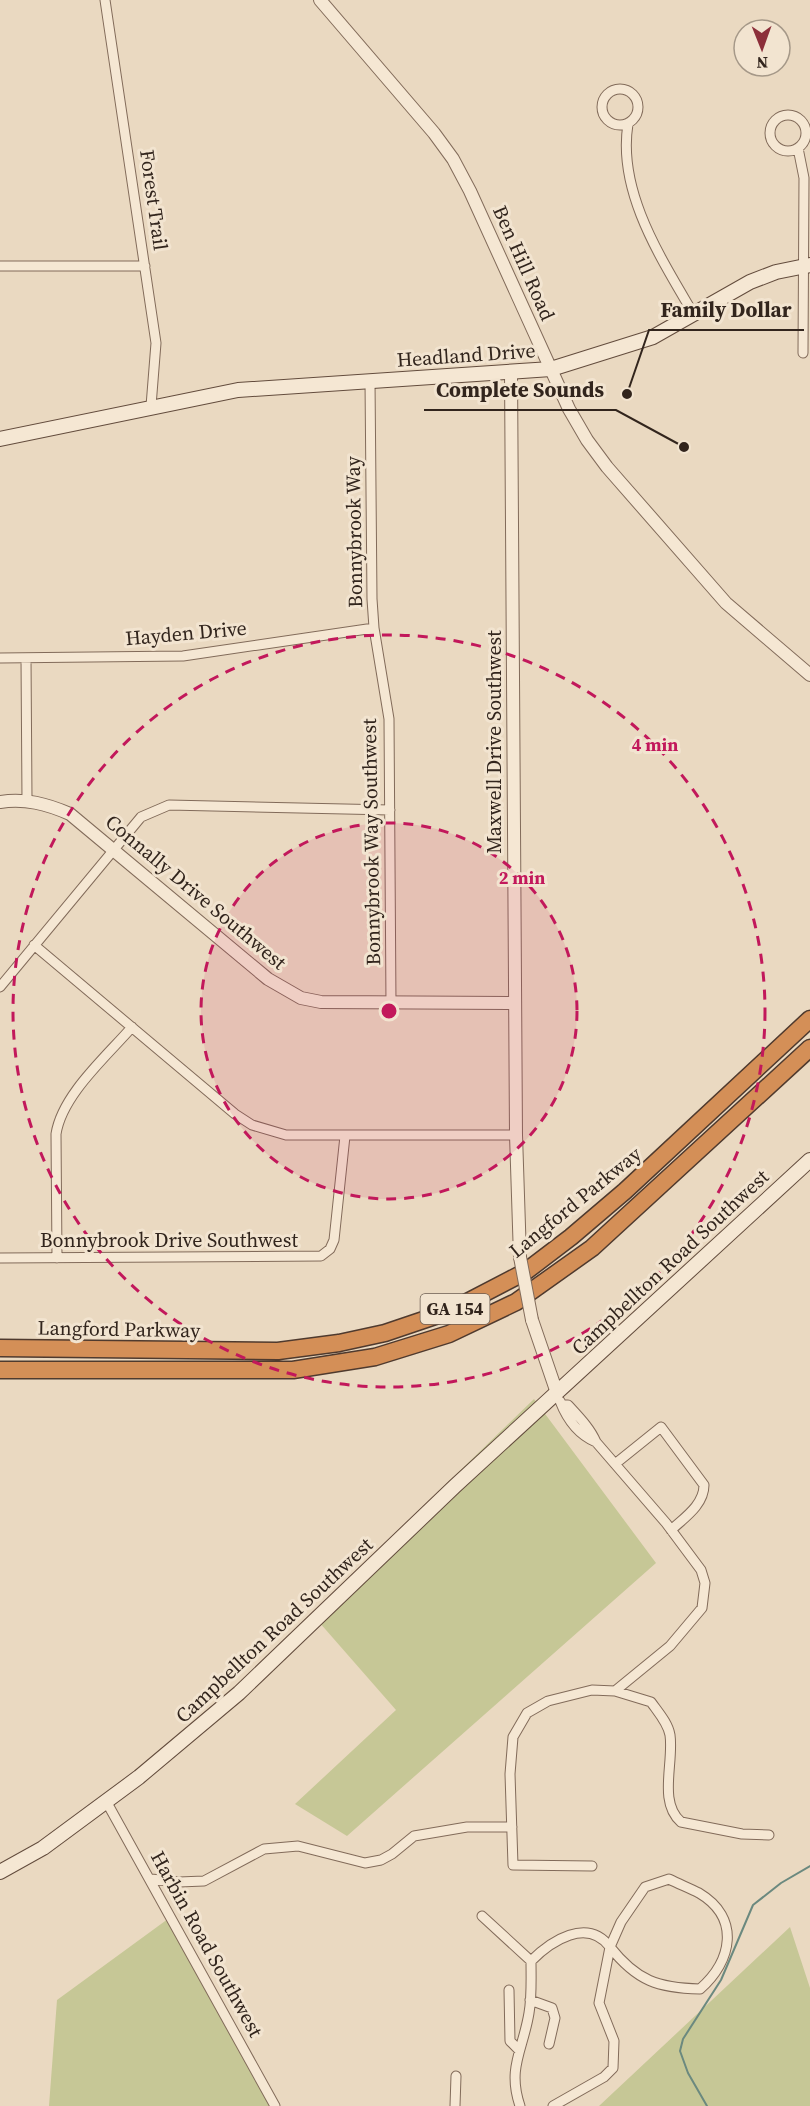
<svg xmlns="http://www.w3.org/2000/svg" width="810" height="2106" viewBox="0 0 810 2106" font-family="'Source Serif 4',serif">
<rect width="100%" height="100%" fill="#ead9c1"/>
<!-- green -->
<path fill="#c6c796" d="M534 1399 656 1563 347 1836 295 1804 396 1710 312 1614Z
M172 1916 273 2106H49L57 2000Z
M790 1927 810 1988V2106H599Z"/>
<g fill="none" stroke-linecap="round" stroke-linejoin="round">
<!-- stream -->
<path stroke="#6b897f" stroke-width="2" d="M707 2106 688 2073 680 2051 683 2039 721 1980 753 1905 781 1883 810 1866"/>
<defs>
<path id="minor" d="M105 0 156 343 151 406
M602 107a18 18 0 1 1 36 0a18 18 0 1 1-36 0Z
M770 133a18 18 0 1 1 36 0a18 18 0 1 1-36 0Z
M628 124C617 192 661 258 694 315
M798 148 804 178 803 353
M0 266H145
M370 381 372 599 374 628 389 719 391 1003
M0 658 183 656 374 628
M26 658 27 800
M34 945 235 1114 252 1125 286 1135H516
M0 987 141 817 169 805 390 810
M0 1258 321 1256 330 1249 334 1240 345 1136
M57 1258 56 1134C62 1095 106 1057 132 1027
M560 1401C567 1419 577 1434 596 1442
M562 1405H568C579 1417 590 1428 596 1442L666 1523 701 1570 705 1583 702 1608 670 1646 615 1691
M615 1464 661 1427 704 1485C704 1505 684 1518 671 1530
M106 1801 275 2106
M592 1866 513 1865 510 1774 513 1737 527 1713 548 1701 592 1690 615 1691 651 1702C658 1712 668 1723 670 1735 674 1763 658 1802 681 1822L742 1834 769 1835
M151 1879 179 1882 204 1881 264 1849 298 1846 365 1863 381 1860 392 1854 414 1836 467 1827H512
M669 1879C679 1884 689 1888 699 1893 741 1918 732 1961 700 1989 658 1988 637 1981 610 1947L621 1922 645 1887Z
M482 1916 531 1961
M509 1990 510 2041 519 2050
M530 2000 552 2008 555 2018 549 2044
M455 2106 456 2076
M520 2106C507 2068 523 2050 529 2013 532 1996 531 1978 531 1961 551 1941 587 1917 610 1947L599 2003 614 2041 613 2068 604 2077 553 2106"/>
<path id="tertiary" d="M320 0 434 133 453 159 470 191 569 409 587 440 607 467 726 603 810 675
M511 372 516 1135 520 1257
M0 802C25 798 47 804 70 814L268 979 301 998 321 1002 515 1003
M532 1320 557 1393"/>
<path id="secondary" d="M0 439 238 390 551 369 653 337 750 282 776 272 810 265
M0 1872 43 1848 139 1777 239 1693 455 1486 810 1160"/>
<path id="motorway" d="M0 1348 278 1351 339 1343 385 1333 450 1311 525 1272 571 1237 625 1191 810 1019
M0 1370H293L375 1357 449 1334 516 1302 592 1248 810 1048"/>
</defs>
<!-- minor casing -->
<use href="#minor" stroke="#826b5a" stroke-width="11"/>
<!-- tertiary casing -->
<use href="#tertiary" stroke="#826b5a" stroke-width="14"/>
<!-- secondary casing -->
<use href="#secondary" stroke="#634c3d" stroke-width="16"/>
<!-- motorway casing -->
<use href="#motorway" stroke="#4f3a2e" stroke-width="19"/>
<!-- minor -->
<use href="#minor" stroke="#f5e7d3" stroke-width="9"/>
<!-- tertiary -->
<use href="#tertiary" stroke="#f5e7d3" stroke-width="12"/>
<!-- secondary -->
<use href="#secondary" stroke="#f5e7d3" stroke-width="14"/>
<!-- motorway -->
<use href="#motorway" stroke="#d48f57" stroke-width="16"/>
<defs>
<path id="tertiary-bridge" d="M520 1257 532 1320"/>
</defs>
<!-- tertiary-bridge casing -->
<use href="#tertiary-bridge" stroke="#826b5a" stroke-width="14" stroke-linecap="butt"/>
<!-- tertiary-bridge -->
<use href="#tertiary-bridge" stroke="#f5e7d3" stroke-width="12"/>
</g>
<!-- distance rings -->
<circle cx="389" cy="1011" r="188" fill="#c2185b" fill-opacity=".12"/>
<g fill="none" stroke="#c2185b" stroke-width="3" stroke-dasharray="10 8">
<circle cx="389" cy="1011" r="188"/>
<circle cx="389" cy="1011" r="376"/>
</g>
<g text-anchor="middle" stroke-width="6" stroke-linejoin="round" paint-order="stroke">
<!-- shield labels -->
<rect fill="#f2e4d0" stroke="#6c5e53" stroke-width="1.5" x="420.5" y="1294" width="69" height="30" rx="4.5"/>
<g font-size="18" font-weight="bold" fill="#32251d">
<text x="455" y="1315">GA 154</text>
</g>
<!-- street labels -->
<g font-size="20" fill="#32251d" stroke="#f2e4d0">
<text transform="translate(154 200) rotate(82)" y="7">Forest Trail</text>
<text transform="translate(524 263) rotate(66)" y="7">Ben Hill Road</text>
<text transform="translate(466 355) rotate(-4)" y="7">Headland Drive</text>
<text transform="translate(354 532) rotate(-91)" y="7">Bonnybrook Way</text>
<text transform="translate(186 633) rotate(-5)" y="7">Hayden Drive</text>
<text transform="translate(494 742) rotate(-90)" y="7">Maxwell Drive Southwest</text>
<text transform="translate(371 842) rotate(-91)" y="7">Bonnybrook Way Southwest</text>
<text transform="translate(196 892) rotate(40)" y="7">Connally Drive Southwest</text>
<text transform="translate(575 1202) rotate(-39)" y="7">Langford Parkway</text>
<text x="169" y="1247">Bonnybrook Drive Southwest</text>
<text transform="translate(670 1262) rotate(-43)" y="7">Campbellton Road Southwest</text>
<text transform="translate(119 1329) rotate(1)" y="7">Langford Parkway</text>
<text transform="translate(274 1630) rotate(-43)" y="7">Campbellton Road Southwest</text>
<text transform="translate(207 1944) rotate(61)" y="7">Harbin Road Southwest</text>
</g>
</g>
<circle cx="389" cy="1011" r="9" fill="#c2185b" stroke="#f2e4d0" stroke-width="3"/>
<g font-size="18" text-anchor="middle" font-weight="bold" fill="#c2185b" stroke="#f2e4d0" stroke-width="6" stroke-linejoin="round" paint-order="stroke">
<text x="655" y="751">4 min</text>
<text x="522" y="884">2 min</text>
</g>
<!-- callouts -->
<path fill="none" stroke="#32251d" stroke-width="2" d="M627 394L649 330H804M684 447L616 410H424"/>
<g fill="#32251d" stroke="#f2e4d0" stroke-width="2">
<circle cx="627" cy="394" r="6"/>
<circle cx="684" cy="447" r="6"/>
</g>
<g font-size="21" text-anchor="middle" font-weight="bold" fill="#32251d" stroke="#f2e4d0" stroke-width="6" stroke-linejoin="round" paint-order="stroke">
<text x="726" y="317">Family Dollar</text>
<text x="520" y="397">Complete Sounds</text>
</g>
<!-- north arrow -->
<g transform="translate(762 48) rotate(179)"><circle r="28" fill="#f2e4d0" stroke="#a59888" stroke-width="1.5"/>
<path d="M0-4.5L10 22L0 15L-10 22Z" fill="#8c2f3a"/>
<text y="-9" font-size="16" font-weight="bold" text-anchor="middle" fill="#32251d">N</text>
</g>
</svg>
